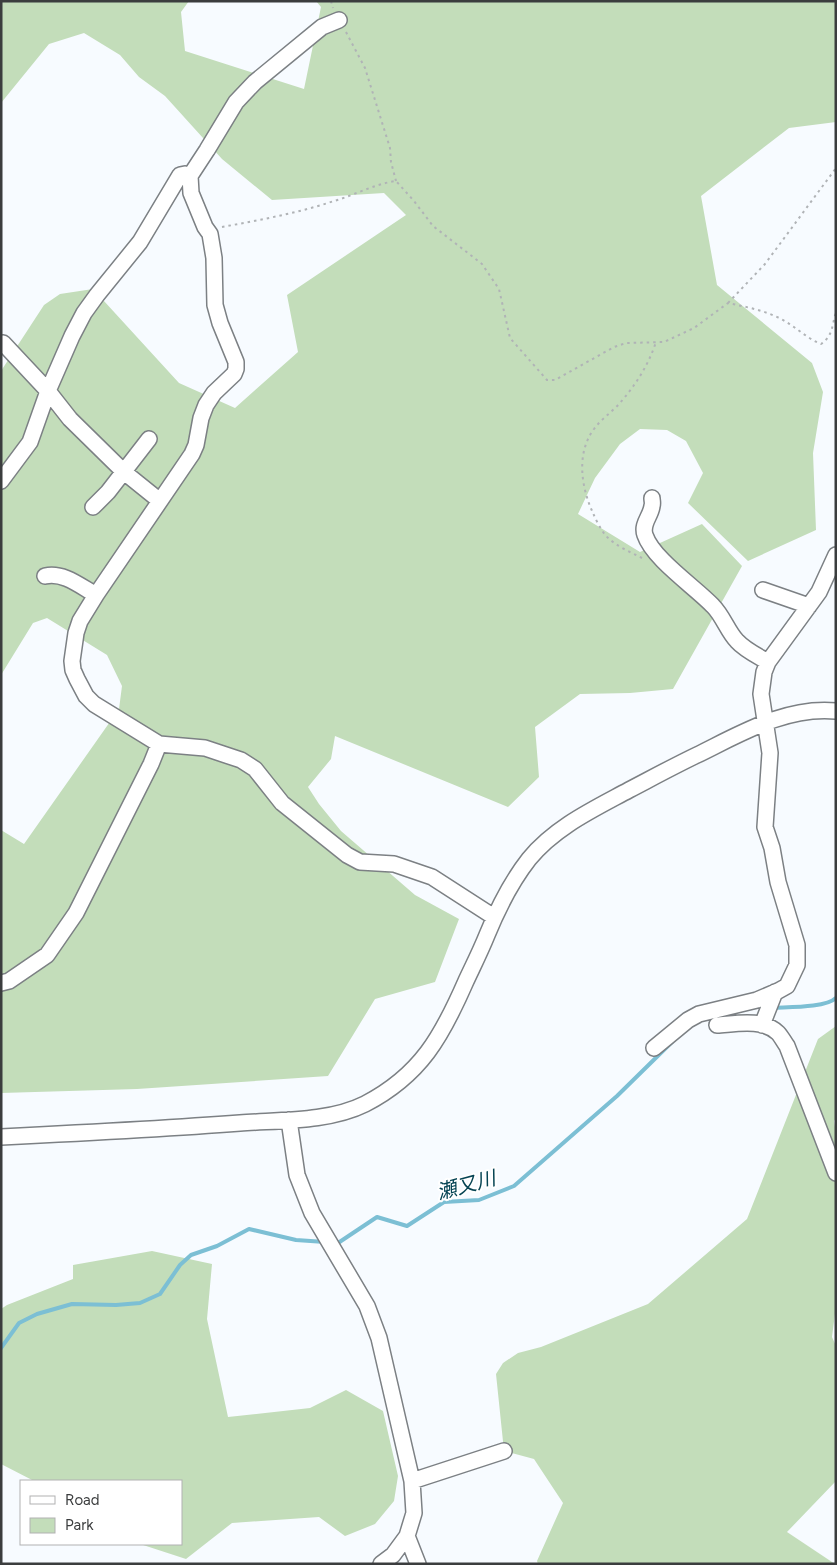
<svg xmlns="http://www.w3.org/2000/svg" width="837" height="1565" viewBox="0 0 837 1565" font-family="Figtree,'Noto Sans JP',sans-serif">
<rect width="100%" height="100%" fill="#f7fbff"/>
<!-- green -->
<path fill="#c3ddba" d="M1 1H189L181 12 185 51 304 89 321 7 316 1H836V122L789 128 701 196 717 285 812 363 823 392 813 453 816 530 748 561 688 503 703 473 686 441 667 430 640 429 620 444 595 478 578 514 640 552 702 524 742 566 673 689 630 693 580 694 535 727 539 777 508 807 335 736 331 759 308 787 319 804 341 831 415 895 459 919 435 982 375 999 328 1076 137 1089 1 1093V830L24 844 119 709 122 686 107 655 47 618 33 623 1 675V371L44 305 60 294 93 289 179 383 235 408 298 352 287 295 406 215 384 193 272 200 222 159 165 96 139 77 120 55 84 33 49 44 1 103Z
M836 1026V1118L834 1121 836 1133V1306L832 1337 836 1346V1481L787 1532 835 1564H538L537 1561 563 1503 534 1459 504 1451 496 1374 503 1363 518 1353 541 1347 648 1304 747 1219 818 1039Z
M152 1251 212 1264 207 1319 228 1417 310 1408 346 1390 383 1411 398 1476 394 1501 375 1524 345 1536 319 1517 232 1523 186 1559 140 1544H181V1481H34L1 1464V1309L7 1305 73 1279V1265Z"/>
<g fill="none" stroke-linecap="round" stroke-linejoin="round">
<!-- stream -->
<path stroke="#7cbfd4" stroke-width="4" d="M773 1008C787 1007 826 1008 836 998
M334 1243H338L377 1217 407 1226 444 1202 479 1200 514 1186 617 1096 672 1042
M1 1348 19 1323 37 1314 72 1304 116 1305 140 1303 160 1294 180 1265 191 1255 217 1246 249 1229 296 1240 325 1242"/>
<defs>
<path id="minor" d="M339 20 322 27 255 82 236 102 207 150 190 176 191 193 205 227 210 234 214 258 215 305 220 323 236 362V369L234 374 214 393 206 405 201 418 196 445 192 454 96 595 80 621 76 633 72 661 73 670 77 679 86 696 94 704 159 744 205 748 241 760 255 769 282 803 347 855 360 862 394 864 432 877 494 917
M3 343 48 391 70 419 124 472 160 501
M1 481 30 442 48 391 72 336 84 313 97 295 140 242 180 175 185 174 190 176
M652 498C652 501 653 503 652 506 651 516 641 524 645 535 653 559 695 587 713 606 723 616 728 632 737 641 745 650 758 656 768 662
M93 507 108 492 149 439
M45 576C64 572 80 586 96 595
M763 590 809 606
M1 983 9 981 47 955 76 913 151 764 159 744
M717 1025C735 1024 763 1018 778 1033 781 1036 784 1042 787 1046L836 1173
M762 1025 775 992
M654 1048 688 1020 699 1014 757 1000 778 991 787 986 797 965V945L778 882 772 848 765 827 770 753 761 694 764 672 768 662 819 592 836 555
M289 1120 297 1175 312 1213 367 1306 379 1338 412 1481 414 1513 407 1536 393 1555 381 1564
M1 1137C81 1133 161 1129 240 1123 280 1120 329 1122 365 1104 421 1075 442 1036 466 981 473 966 481 950 487 935 498 908 511 882 529 859 555 827 594 809 629 790 652 778 674 766 697 755 740 734 786 706 836 711
M412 1481 504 1451
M407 1536 418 1564"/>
</defs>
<!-- minor casing -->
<use href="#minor" stroke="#7c8084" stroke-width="18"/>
<!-- path -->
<path stroke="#b0b3b6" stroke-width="2" stroke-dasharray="2.5 4" stroke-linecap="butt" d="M331 1 333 8
M346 32 365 68 390 148 391 162 396 181
M222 227C260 220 298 213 334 201 355 195 374 184 396 181L414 201 433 226 482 264 499 289 510 338 547 380H555L614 347 626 343 664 342 694 328 728 303C746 307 764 310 781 319 795 326 806 338 821 344 833 336 832 325 836 312
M728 303 765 264 836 168
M642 558C630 552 616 546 606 536 601 530 596 520 593 513 581 487 576 453 594 429 601 419 611 413 619 404 635 386 648 366 656 342"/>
<!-- minor -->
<use href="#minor" stroke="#fff" stroke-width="15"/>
</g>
<g text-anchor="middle" stroke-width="4" stroke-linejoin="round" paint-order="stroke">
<!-- water labels -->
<g font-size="20" font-style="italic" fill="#064453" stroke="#fff">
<text transform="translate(466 1185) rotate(-15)" y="7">瀬又川</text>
</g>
</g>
<!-- border -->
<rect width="837" height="1565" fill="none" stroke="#3b3d3e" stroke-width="5"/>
<!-- legend -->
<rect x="20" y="1480" width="162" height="65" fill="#ffffff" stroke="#b1b1b2"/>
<rect x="30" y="1496" width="25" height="8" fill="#ffffff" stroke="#b1b1b2"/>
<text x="65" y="1505" font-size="15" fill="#3b3d3e">Road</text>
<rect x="30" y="1518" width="25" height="15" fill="#c3ddba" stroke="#b1b1b2"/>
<text x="65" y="1530" font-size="15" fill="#3b3d3e">Park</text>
</svg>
